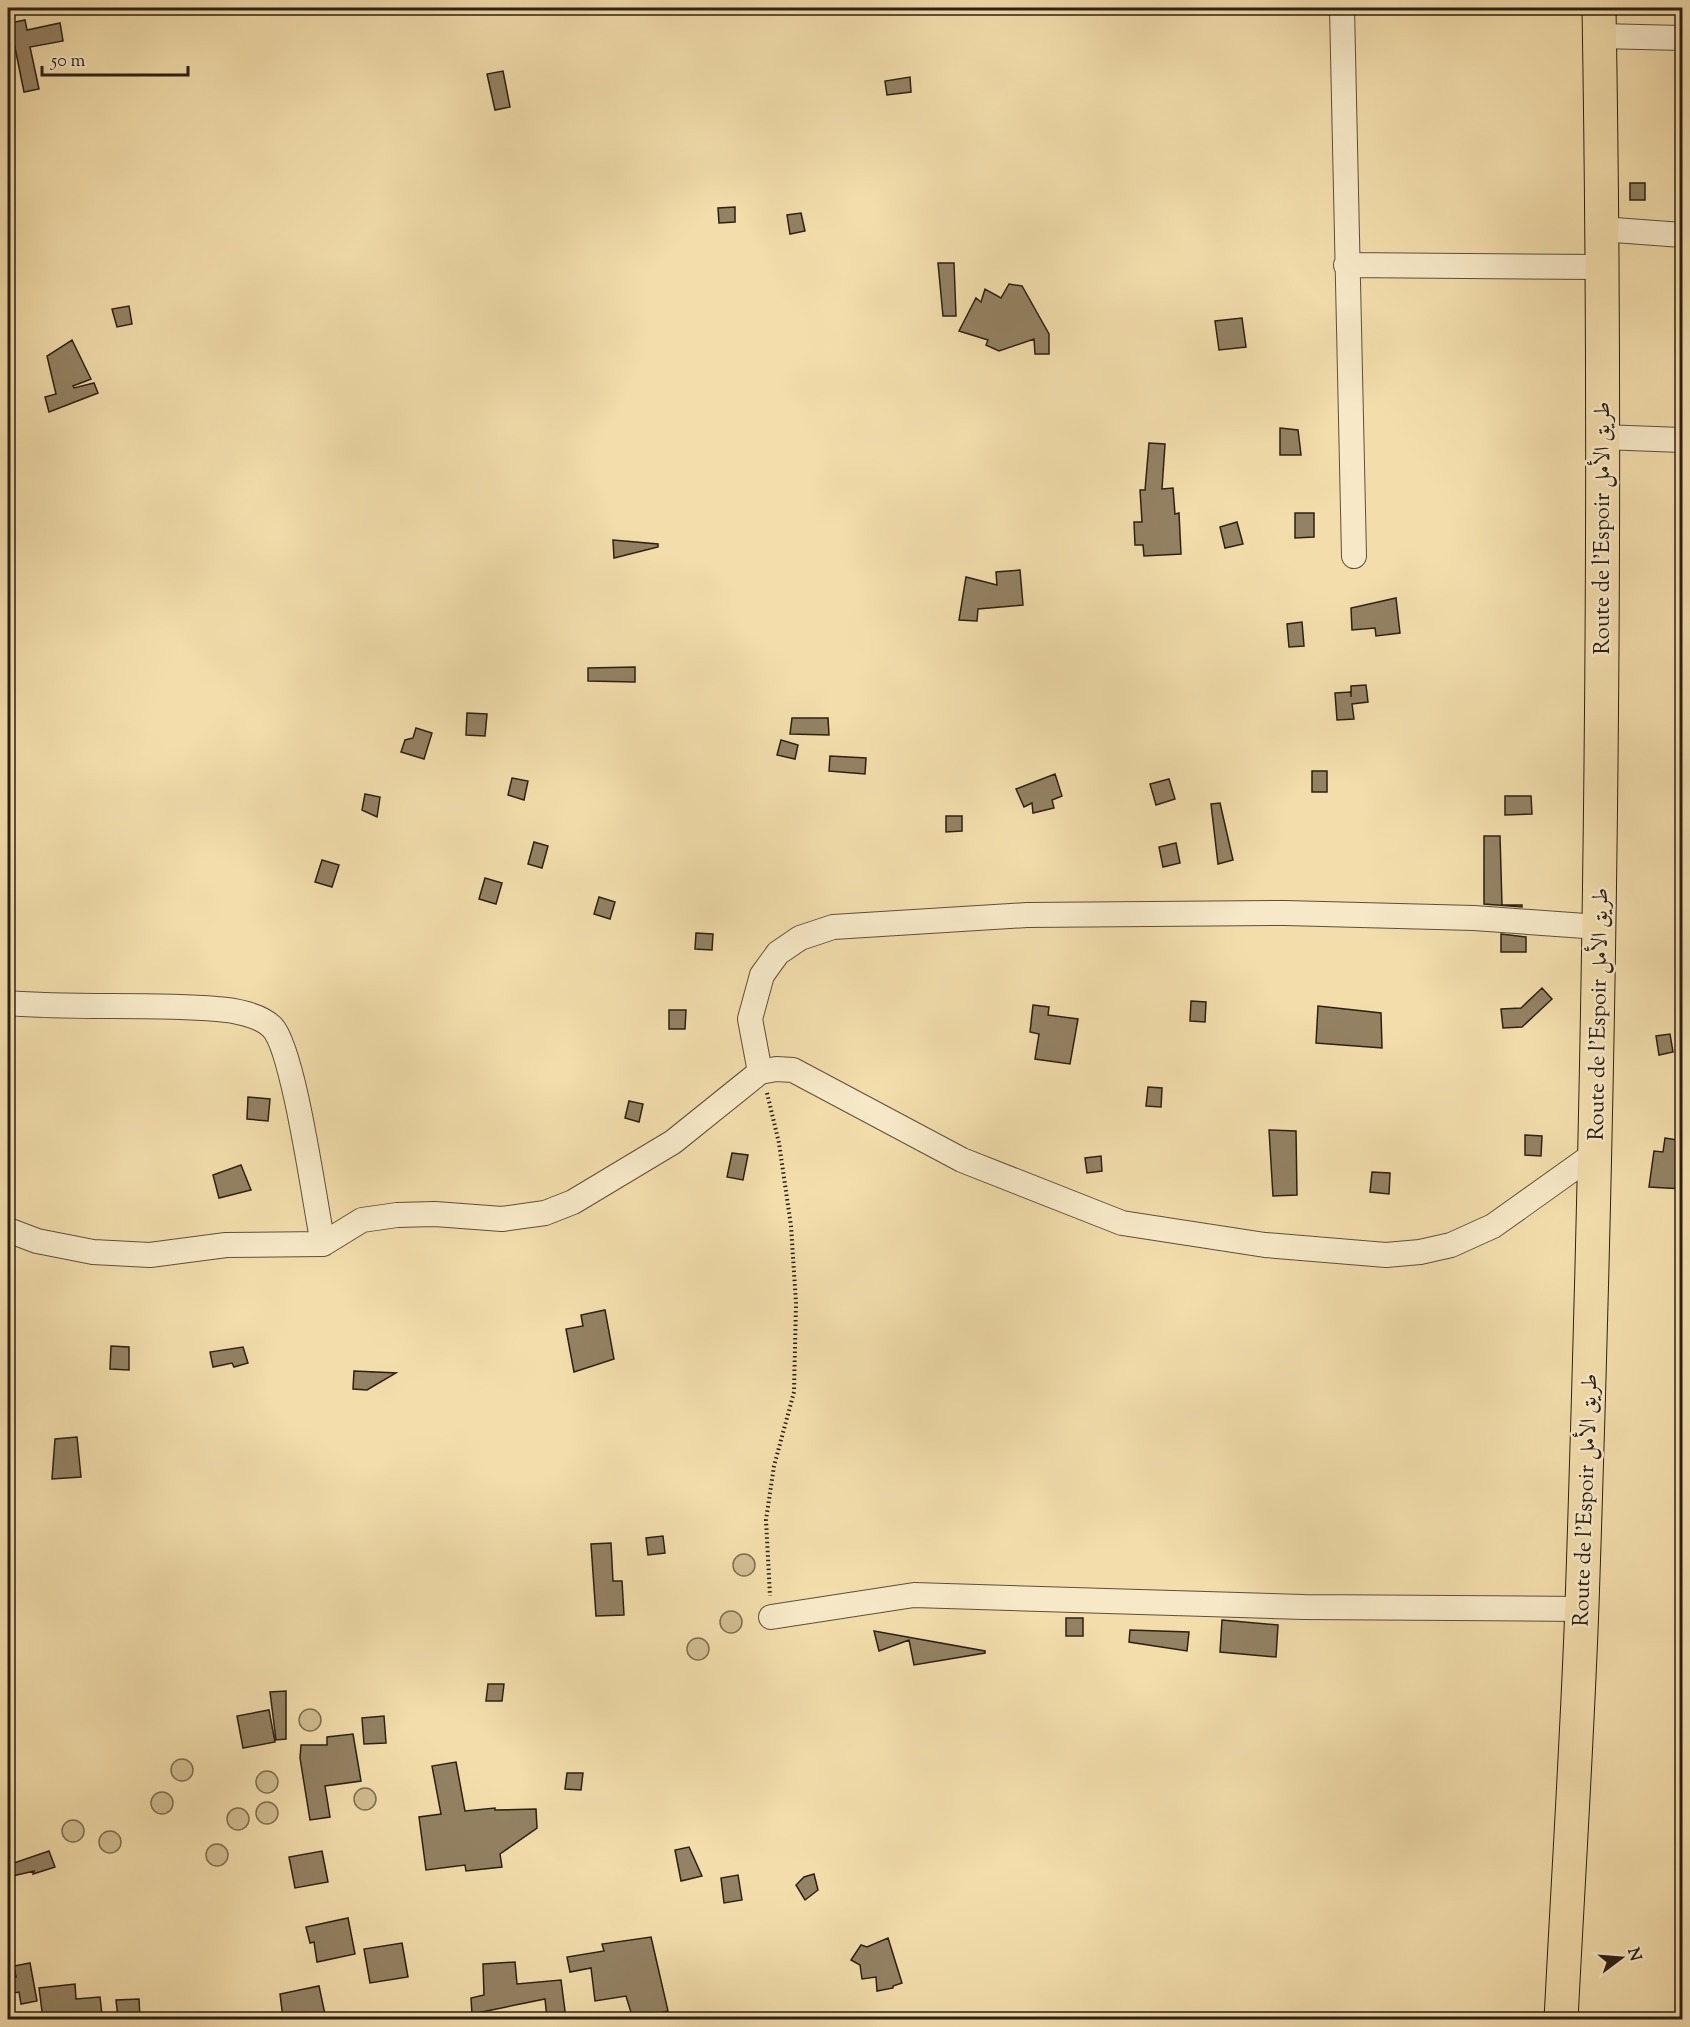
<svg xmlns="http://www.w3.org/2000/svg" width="1690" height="2027" viewBox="0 0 1690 2027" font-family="'Sorts Mill Goudy',Amiri,serif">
<rect width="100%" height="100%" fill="#f2ddab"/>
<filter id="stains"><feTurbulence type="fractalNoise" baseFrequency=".00333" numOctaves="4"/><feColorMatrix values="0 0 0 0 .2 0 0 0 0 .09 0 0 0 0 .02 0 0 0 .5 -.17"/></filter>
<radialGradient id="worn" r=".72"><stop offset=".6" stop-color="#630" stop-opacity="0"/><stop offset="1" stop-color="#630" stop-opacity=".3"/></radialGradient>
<!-- green -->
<path fill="#d0bd91" stroke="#7e6e52" stroke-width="1.5" d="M733 1565a11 11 0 1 1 22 0a11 11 0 1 1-22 0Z
M720 1622a11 11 0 1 1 22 0a11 11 0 1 1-22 0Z
M687 1649a11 11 0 1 1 22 0a11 11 0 1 1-22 0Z
M299 1720a11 11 0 1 1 22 0a11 11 0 1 1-22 0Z
M171 1770a11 11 0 1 1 22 0a11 11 0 1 1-22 0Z
M256 1782a11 11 0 1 1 22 0a11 11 0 1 1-22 0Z
M354 1799a11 11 0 1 1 22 0a11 11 0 1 1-22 0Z
M151 1803a11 11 0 1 1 22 0a11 11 0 1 1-22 0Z
M256 1813a11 11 0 1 1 22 0a11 11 0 1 1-22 0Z
M227 1819a11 11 0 1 1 22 0a11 11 0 1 1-22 0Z
M62 1831a11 11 0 1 1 22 0a11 11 0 1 1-22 0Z
M99 1842a11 11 0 1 1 22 0a11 11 0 1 1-22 0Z
M206 1855a11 11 0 1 1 22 0a11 11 0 1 1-22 0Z"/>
<!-- building -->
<path fill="#938263" stroke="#2c2014" stroke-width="1.5" d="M25 20 27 30 60 23 63 41 30 47 39 89 24 92 10 23Z
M503 71 510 107 495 110 487 74Z
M910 77 911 92 887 95 885 81Z
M1630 183H1645V200H1630Z
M735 207V222L719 223 718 208Z
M801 213 805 231 790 234 787 215Z
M938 263H954L956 316H943Z
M1009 284 1022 286 1049 334V354H1035L1034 339 999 351 986 345 988 340 959 331 976 298 981 302 985 289 1001 298Z
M129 306 132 324 117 327 112 309Z
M1242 318 1246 347 1219 350 1215 321Z
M72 340 91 379 73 386 74 388 94 383 98 393 49 412 45 397 56 394 47 356Z
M1280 428 1298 430 1301 455H1280Z
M1149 443 1165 444 1162 489 1173 488 1175 514 1179 513 1181 554 1144 556 1143 545H1135L1134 522H1142L1140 490H1145Z
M1295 513H1314V537L1295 538Z
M1237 522 1243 544 1225 548 1220 527Z
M613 540 658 544V547L614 558Z
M1020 570 1023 605 978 609 977 621 959 620 966 577 997 585 996 572Z
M1396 598 1400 633 1376 636 1375 628 1352 630 1351 608Z
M1302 622 1304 646 1289 647 1287 624Z
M635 667V682L588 681V668Z
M1366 685 1368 702 1352 704 1354 719 1337 720 1335 693 1351 692V697V686Z
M467 713 487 714 485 736 466 735Z
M792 718H828L829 735 790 734Z
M416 728 432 733 424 759 401 752 405 740 413 738Z
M781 740 798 745 795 759 777 755Z
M830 756 866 758 865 774 829 771Z
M1312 771H1327V792H1312Z
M1055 774 1062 796 1052 800 1054 808 1033 813 1032 803 1024 807 1016 789Z
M512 778 528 781 524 800 508 795Z
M1169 779 1175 799 1156 805 1150 784Z
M365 794 380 797 377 817 362 810Z
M1505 796H1531L1532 814 1505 815Z
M1220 803 1233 860 1218 864 1211 804Z
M946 816H962V831L946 832Z
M1484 836H1500L1502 905H1522V907L1484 904Z
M534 842 548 846 542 868 528 864Z
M1176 843 1180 863 1163 867 1159 847Z
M322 860 339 865 332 887 315 882Z
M485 878 502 883 496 904 479 899Z
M599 897 615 902 610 919 594 914Z
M696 933 713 934 712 950 695 949Z
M1501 934 1526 937V952H1501Z
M1542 988 1552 999 1522 1027 1503 1028 1501 1009 1521 1008Z
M1191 1001 1206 1002 1205 1022 1190 1021Z
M1033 1005 1049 1007 1048 1015 1078 1019 1070 1064 1035 1059 1039 1034 1030 1032Z
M1318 1006 1381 1013 1382 1048 1316 1043Z
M669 1010H686L685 1029H669Z
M1670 1034 1673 1052 1659 1055 1656 1036Z
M1148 1087 1162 1088 1161 1107 1146 1106Z
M248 1097 270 1099 268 1121 247 1119Z
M629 1101 643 1104 639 1122 625 1118Z
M1269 1130 1296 1131 1297 1195 1273 1196Z
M1525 1135 1542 1136 1541 1156 1525 1155Z
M1665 1138 1683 1141V1189L1649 1187 1654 1151 1663 1152Z
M732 1153 748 1155 743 1180 727 1177Z
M1101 1156 1102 1171 1087 1173 1085 1158Z
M241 1165 251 1190 219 1198 213 1175Z
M1372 1172 1390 1173 1389 1194 1370 1192Z
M605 1310 614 1359 574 1372 566 1329 583 1326 581 1315Z
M111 1346 129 1347V1370L110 1369Z
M243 1347 248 1363 234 1367 232 1363 213 1367 210 1352Z
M354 1371 396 1373 367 1390 353 1389Z
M77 1437 81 1477 52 1479 55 1439Z
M663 1536 665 1553 648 1555 646 1538Z
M611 1543 613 1581H622L624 1615 596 1616 591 1544Z
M1066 1618H1083V1636H1066Z
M1222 1620 1278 1625 1276 1657 1220 1652Z
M1130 1630 1189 1632 1187 1651 1129 1642Z
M874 1631 985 1651V1653L914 1665 909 1640 879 1651Z
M488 1684H504L502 1701H486Z
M286 1691V1739L276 1740 270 1692Z
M269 1710 275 1742 243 1748 237 1716Z
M384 1716 386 1743 364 1744 362 1718Z
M353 1734 361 1781 325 1786 330 1817 310 1820 300 1758 301 1745H327V1737Z
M456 1762 465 1811 495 1808V1810L536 1809 537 1828 500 1854 502 1867 466 1871 465 1865 426 1870 419 1817 441 1814 432 1766Z
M567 1773H583L581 1790 565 1789Z
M689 1847 702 1876 681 1881 675 1850Z
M49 1851 55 1867 33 1874 34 1871 8 1877V1865Z
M322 1851 328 1882 295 1888 289 1857Z
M814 1874 818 1890 805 1900 796 1885 804 1877Z
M738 1875 742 1900 724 1903 721 1878Z
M348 1918 355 1954 317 1962 314 1942 310 1943 306 1927Z
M651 1937 668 2011 633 2019 626 1996 595 2001 591 1968 570 1972 567 1957 604 1951 602 1944Z
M888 1938 902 1983 893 1986V1988L877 1991 876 1977 862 1979 860 1965 851 1960 861 1945 867 1947Z
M402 1943 408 1977 370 1983 364 1949Z
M515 1962 517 1984 561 1980 566 2019H547L545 1999 472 2014 471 1998 484 1995 483 1964Z
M30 1963 37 2001 21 2004 19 1992 8 1994V1978L16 1977 14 1966Z
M75 1984 76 1999 100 1997 102 2015 79 2019H43L39 1988Z
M319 1986 326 2019H300V2015L283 2018 280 1994Z
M139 1999 140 2019H118L116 2000Z"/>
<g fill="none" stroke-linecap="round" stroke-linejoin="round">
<defs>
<path id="minor" d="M1342 8 1354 556
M1599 36 1682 38
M1601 229 1682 235
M1346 265 1601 267
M1602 437 1682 440
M8 1003C77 1009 147 1003 217 1009 234 1010 260 1015 272 1027 294 1049 315 1205 323 1244
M760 1072 750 1019 762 975 778 953 800 938 833 927 1027 915 1285 913 1474 918 1599 927
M8 1230 37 1241 93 1252 150 1255 226 1245 323 1244 362 1220 397 1215 435 1214 502 1219 545 1213 573 1202 673 1142 760 1072 776 1069 793 1070 962 1160 1122 1223 1265 1245 1386 1255 1420 1252 1451 1245 1493 1226 1594 1154
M771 1617 914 1595 1304 1607 1582 1609"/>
<path id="highway" d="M1561 2020C1568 1882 1577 1743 1582 1605 1600 1073 1608 540 1599 8"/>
</defs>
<!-- minor casing -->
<use href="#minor" stroke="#5e4f3a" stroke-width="26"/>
<!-- highway casing -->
<use href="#highway" stroke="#2c2014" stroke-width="35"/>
<!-- path -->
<path stroke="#2c2014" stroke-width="4" stroke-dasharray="1.5 3" stroke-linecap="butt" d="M767 1093 779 1143 791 1226 796 1303 794 1392 774 1466 766 1520 770 1596"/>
<!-- minor -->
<use href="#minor" stroke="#f7e9c8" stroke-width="24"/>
<!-- highway -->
<use href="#highway" stroke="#f2ddab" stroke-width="33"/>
</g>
<g text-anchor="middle" stroke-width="5" stroke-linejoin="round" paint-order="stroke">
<!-- street labels -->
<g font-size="22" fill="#2c2014" stroke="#f7e9c8">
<text transform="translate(1601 528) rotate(-90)" y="8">Route de l’Espoir طريق الأمل</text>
<text transform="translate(1597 1014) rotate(-89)" y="8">Route de l’Espoir طريق الأمل</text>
<text transform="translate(1584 1500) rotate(-88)" y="8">Route de l’Espoir طريق الأمل</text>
</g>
</g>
<!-- margin -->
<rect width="1690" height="2027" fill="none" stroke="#f2ddab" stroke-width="30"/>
<rect x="9" y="9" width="1672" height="2009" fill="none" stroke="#2c2014" stroke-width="3"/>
<rect x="15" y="15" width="1660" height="1997" fill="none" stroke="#2c2014" stroke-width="1.5"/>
<!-- north arrow -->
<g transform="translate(1621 1958) rotate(74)" stroke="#f7e9c8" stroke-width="4.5" paint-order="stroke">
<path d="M0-4.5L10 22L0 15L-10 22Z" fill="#2c2014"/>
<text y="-9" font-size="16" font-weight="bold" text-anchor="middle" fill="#2c2014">N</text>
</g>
<!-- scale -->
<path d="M42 66v9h146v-9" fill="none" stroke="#2c2014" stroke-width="3"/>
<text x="51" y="66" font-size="18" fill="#2c2014" stroke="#f7e9c8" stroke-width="4.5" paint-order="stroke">50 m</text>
<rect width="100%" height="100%" filter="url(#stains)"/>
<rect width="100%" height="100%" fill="url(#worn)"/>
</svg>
